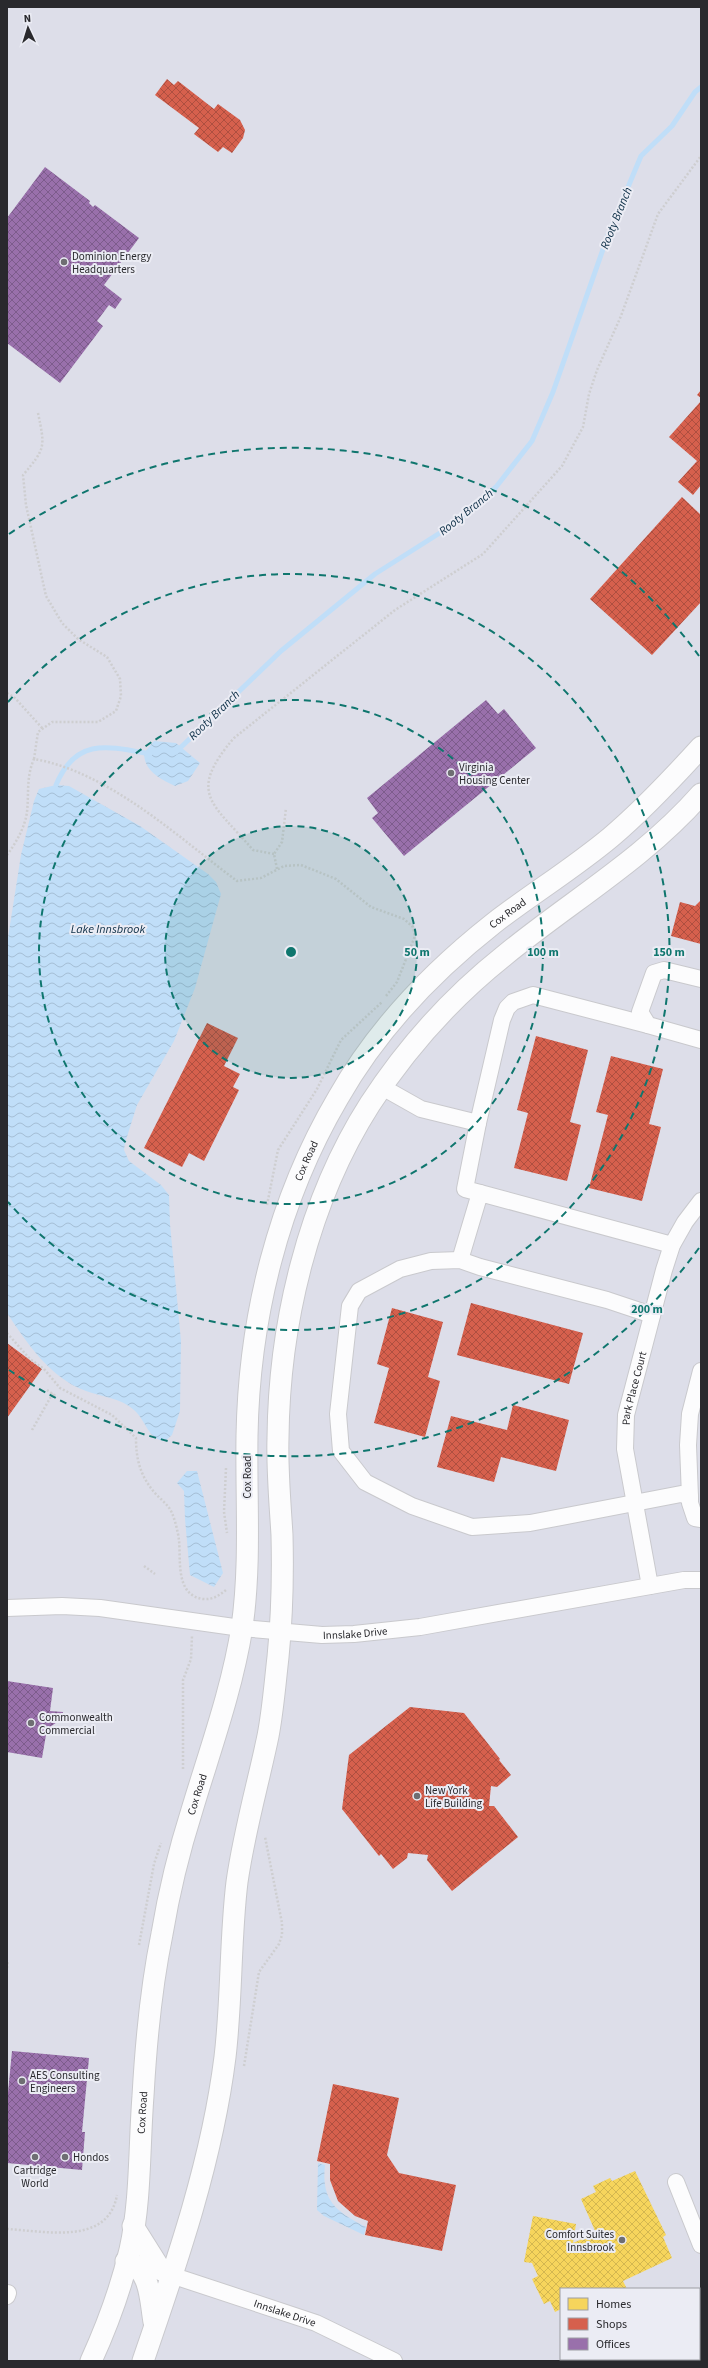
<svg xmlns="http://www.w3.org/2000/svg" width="708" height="2368" viewBox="0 0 708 2368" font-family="'Source Sans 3',sans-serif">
<defs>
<pattern id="water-waves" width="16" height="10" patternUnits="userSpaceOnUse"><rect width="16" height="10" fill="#c0def8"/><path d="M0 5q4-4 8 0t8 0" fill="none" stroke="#a5bed5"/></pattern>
<pattern id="homes-cross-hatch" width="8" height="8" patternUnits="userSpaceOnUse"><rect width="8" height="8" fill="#f6d55c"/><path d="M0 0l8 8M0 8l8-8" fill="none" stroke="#d3b750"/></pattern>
<pattern id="shops-cross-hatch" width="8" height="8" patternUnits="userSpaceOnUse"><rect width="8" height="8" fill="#d6604d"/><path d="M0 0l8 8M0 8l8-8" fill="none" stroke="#ae4f40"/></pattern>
<pattern id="offices-cross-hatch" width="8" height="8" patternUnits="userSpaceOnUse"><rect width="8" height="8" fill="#9970ab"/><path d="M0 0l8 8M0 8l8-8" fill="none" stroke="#7d5c8c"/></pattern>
</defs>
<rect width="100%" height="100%" fill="#ededf2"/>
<!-- built -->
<path fill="#dddee9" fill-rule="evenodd" d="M7 7H701V2361H7ZM561 2289H699V2359H561Z"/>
<!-- water -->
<path fill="url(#water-waves)" d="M154 741 176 743 200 763 188 781 175 786C160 779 144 771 144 753Z
M56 785 69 786 140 826 208 874 216 882 221 894 195 988 174 1041 137 1105 125 1143 124 1150 129 1161 161 1185 169 1195 170 1224 181 1341 180 1411 172 1435 165 1441C148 1440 146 1420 134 1410 121 1398 102 1397 86 1391 50 1378 27 1343 7 1313V944L21 855 34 801 39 789Z
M187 1471H197L223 1573 214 1587 190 1575 185 1519 184 1491 177 1483Z
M318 2163 325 2165C321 2201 336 2211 366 2227L364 2235 324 2216 317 2210Z"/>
<!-- homes -->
<path fill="url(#homes-cross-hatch)" d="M635 2171 666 2235 663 2237 672 2258 623 2281 627 2289H561V2309L555 2312 550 2301 544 2304 532 2279 538 2276 532 2263 524 2262 533 2216 576 2224 573 2243 596 2233 581 2199 596 2192 593 2186 610 2178 612 2181Z"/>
<!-- shops -->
<path fill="url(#shops-cross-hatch)" d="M167 79 174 85 178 81 214 109 218 104 240 120 245 130 243 138 232 153 223 147 218 152 194 134 199 128 155 95Z
M701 390V398L697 395Z
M701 401V485L693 495 678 482 697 461 669 437Z
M682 497 701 515V602L652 655 590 599Z
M701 900V944L671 936 680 902 695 906Z
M207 1023 238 1038 224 1066 240 1074 233 1087 239 1090 204 1161 189 1153 182 1167 144 1148Z
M536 1036 588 1050 570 1122 581 1125 567 1181 514 1168 528 1113 517 1110Z
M611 1056 663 1069 649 1124 661 1127 642 1201 589 1188 608 1115 596 1112Z
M471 1303 583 1333 569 1384 457 1355Z
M392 1308 443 1322 428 1377 440 1381 425 1437 374 1423 389 1368 377 1364Z
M7 1343 42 1369 7 1418Z
M513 1405 569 1420 556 1471 501 1457 494 1482 437 1467 451 1416 507 1430Z
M410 1707 464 1713 500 1759 499 1760 511 1775 497 1787 491 1786 489 1806H494L518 1837 452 1891 427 1860 428 1855 408 1853 407 1858 393 1869 381 1854 379 1856 342 1809 349 1755Z
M333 2084 399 2098 387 2155 399 2173 456 2185 442 2251 365 2235 368 2221 355 2216 338 2201 330 2180V2164L317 2161Z"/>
<!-- offices -->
<path fill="url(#offices-cross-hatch)" d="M45 167 90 201 89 203 93 207 95 205 139 238 104 285 122 299 115 309 109 305 97 321 103 326 60 383 7 343V218Z
M486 700 498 714 504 709 536 748 404 856 372 818 378 813 367 798Z
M7 1681 53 1688 50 1711 63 1712V1718L47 1729 42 1758 7 1752Z
M12 2051 89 2058 82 2132H85L82 2170 7 2163V2103Z"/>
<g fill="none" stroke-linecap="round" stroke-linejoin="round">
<!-- stream -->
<path stroke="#c0def8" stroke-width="5" d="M176 752 281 651 375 574 454 524 496 487 532 441 553 392 608 235 641 156 672 126 695 92 701 87
M56 785C76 737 108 746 150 754"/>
<defs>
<g id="minor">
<path d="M701 979 664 970 654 973 640 1012 648 1025 701 1040"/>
<path d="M382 1087 421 1109 478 1123 502 1020 507 1008 513 1002 533 995 648 1025"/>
<path d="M478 1123 465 1189 480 1193"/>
<path d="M460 1260 480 1193 672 1245"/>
<path d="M652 1315 607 1300 480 1267 460 1260 431 1261 400 1269 359 1291 350 1306 338 1414 341 1451 365 1482 412 1506 472 1527 530 1523 681 1494 690 1497V1503L695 1518 701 1519"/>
<path d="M690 1497 688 1445 690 1414 701 1371"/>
<path id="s1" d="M650 1586 625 1449 626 1415 664 1270 672 1245 685 1222 701 1201"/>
<path id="s2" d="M7 1608 62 1606 100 1608 241 1628 322 1635 354 1634 420 1627 684 1580H701"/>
<path d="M676 2182 701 2245"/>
<path id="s3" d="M171 2275 316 2323 394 2361"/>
<path d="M7 2296 8 2293"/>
<path d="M694 2361 697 2359"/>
</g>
<g id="major">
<path d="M133 2226 160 2269 171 2275"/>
<path d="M126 2261C151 2269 150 2299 154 2322"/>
<path id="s4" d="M91 2361C107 2326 121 2288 130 2250 141 2200 139 2147 143 2096 146 2042 151 1987 162 1934 169 1892 179 1851 192 1810 210 1750 232 1690 242 1627 251 1564 246 1499 247 1436 249 1318 278 1200 338 1098 377 1029 433 971 494 923 533 893 574 868 611 837 644 809 672 779 701 747"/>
<path d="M143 2361C177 2262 212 2161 225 2057 232 1998 230 1939 237 1882 244 1832 258 1784 268 1736 273 1710 275 1683 278 1657 282 1617 283 1575 282 1535 280 1502 277 1470 278 1438 279 1324 308 1201 370 1104 407 1047 452 997 505 955 571 901 644 859 701 794"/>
</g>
</defs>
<!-- minor casing -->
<use href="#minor" stroke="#c9c9cd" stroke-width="18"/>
<!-- major casing -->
<use href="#major" stroke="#c9c9cd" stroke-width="23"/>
<!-- path -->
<path stroke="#ceced0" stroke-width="2.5" stroke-dasharray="2 2" stroke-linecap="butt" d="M7 693 15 698 43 729
M34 759 38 732 52 722H98L116 711 121 696 120 679 107 657 78 639 62 623 46 596 26 505 23 475C46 448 45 447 38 413
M274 854 253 850C213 803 186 794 234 738L395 610 483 554 562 466 583 427 589 394 597 370 621 316 658 214 701 156
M7 855C16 843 25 827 27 812 29 794 26 777 34 759 109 772 178 837 237 881L261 878 284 866 301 865 336 879 371 907 404 919 413 927 415 936 397 982 386 996
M277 869 274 854 282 842 286 808
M267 1205 278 1150 317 1089 341 1040 382 1002
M7 1333 30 1359 44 1369 60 1388 112 1415 136 1438C136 1459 140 1475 154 1492 160 1499 168 1504 172 1513 175 1520 178 1532 179 1540 181 1560 175 1595 203 1599 213 1600 220 1595 227 1589
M47 1390 57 1397
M32 1430 53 1393
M226 1468 224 1512 227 1533
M144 1566 155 1574
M183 1769V1680L191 1659 192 1636
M139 1945 154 1864 161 1843
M7 1968 8 1960
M244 2066 259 1972 279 1944 282 1935V1923L265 1837
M7 2229C45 2231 108 2246 117 2195"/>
<!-- minor -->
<use href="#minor" stroke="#fcfcfd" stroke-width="16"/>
<!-- major -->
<use href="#major" stroke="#fcfcfd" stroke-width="21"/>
</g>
<!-- distance rings -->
<circle cx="291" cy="952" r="126" fill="#0f766e" fill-opacity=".12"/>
<g fill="none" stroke="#0f766e" stroke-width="2" stroke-dasharray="7 5">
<circle cx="291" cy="952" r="126"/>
<circle cx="291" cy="952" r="252"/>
<path d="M8 702A378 378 0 1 1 8 1202"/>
<path d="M699 1248A504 504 0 0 1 9 1370M9 534A504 504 0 0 1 699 656"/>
</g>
<!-- markers -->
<g fill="#6e6e72" stroke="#ebecf4" stroke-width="1.5">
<circle cx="64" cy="262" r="4"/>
<circle cx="451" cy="773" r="4"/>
<circle cx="31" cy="1723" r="4"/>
<circle cx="417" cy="1796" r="4"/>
<circle cx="22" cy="2081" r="4"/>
<circle cx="35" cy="2157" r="4"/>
<circle cx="65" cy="2157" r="4"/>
<circle cx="622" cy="2240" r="4"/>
</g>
<g text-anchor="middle" stroke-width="4" stroke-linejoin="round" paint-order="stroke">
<!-- poi labels -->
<g font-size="11" fill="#29292d" stroke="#ebecf4" text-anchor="start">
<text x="72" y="260">Dominion Energy<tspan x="72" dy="13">Headquarters</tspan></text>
<text x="459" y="771">Virginia<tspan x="459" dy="13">Housing Center</tspan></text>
<text x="39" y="1721">Commonwealth<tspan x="39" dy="13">Commercial</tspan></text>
<text x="425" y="1794">New York<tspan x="425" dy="13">Life Building</tspan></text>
<text x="30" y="2079">AES Consulting<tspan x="30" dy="13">Engineers</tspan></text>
<text x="73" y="2161">Hondos</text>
<text x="35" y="2174" text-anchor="middle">Cartridge<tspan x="35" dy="13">World</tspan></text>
<text x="614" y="2238" text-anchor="end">Comfort Suites<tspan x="614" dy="13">Innsbrook</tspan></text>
</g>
<!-- street labels -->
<g font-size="11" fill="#29292d" stroke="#ebecf4">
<text dy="4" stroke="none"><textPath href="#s4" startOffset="1551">Cox Road</textPath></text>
<text dy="4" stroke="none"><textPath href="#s4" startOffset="1228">Cox Road</textPath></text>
<text dy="4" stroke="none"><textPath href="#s1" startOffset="201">Park Place Court</textPath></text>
<text transform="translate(247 1477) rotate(-90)" y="4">Cox Road</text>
<text dy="4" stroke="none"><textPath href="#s2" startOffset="350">Innslake Drive</textPath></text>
<text dy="4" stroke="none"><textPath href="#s4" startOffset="580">Cox Road</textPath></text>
<text dy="4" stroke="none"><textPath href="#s4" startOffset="256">Cox Road</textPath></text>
<text dy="4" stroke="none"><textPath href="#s3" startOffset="120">Innslake Drive</textPath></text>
</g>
<!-- water labels -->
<g font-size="12" font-style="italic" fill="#0b2d45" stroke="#ebecf4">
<text transform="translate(616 218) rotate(-68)" y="4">Rooty Branch</text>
<text transform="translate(466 512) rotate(-39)" y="4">Rooty Branch</text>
<text transform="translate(214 715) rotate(-44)" y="4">Rooty Branch</text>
<text x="108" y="933">Lake Innsbrook</text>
</g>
</g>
<circle cx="291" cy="952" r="6" fill="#0f766e" stroke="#ebecf4" stroke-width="2"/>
<g font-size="12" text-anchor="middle" font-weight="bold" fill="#0f766e" stroke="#ebecf4" stroke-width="4" stroke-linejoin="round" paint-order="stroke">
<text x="417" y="956">50 m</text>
<text x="543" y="956">100 m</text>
<text x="669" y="956">150 m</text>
<text x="647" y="1313">200 m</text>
</g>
<!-- border -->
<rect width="708" height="2368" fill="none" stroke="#29292d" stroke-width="16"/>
<!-- legend -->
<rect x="560" y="2288" width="140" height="72" fill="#ebecf4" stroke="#9d9ea4"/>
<rect x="568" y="2298" width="20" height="12" fill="#f6d55c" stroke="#9d9ea4"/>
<text x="596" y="2308" font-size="12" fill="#29292d">Homes</text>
<rect x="568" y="2318" width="20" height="12" fill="#d6604d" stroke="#9d9ea4"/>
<text x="596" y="2328" font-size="12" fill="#29292d">Shops</text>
<rect x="568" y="2338" width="20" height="12" fill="#9970ab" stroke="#9d9ea4"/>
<text x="596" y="2348" font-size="12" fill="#29292d">Offices</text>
<!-- north arrow -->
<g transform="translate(28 28) rotate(356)" stroke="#ebecf4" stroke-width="3" paint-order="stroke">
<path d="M0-3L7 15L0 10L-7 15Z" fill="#29292d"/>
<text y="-6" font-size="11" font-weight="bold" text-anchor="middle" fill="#29292d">N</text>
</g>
</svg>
